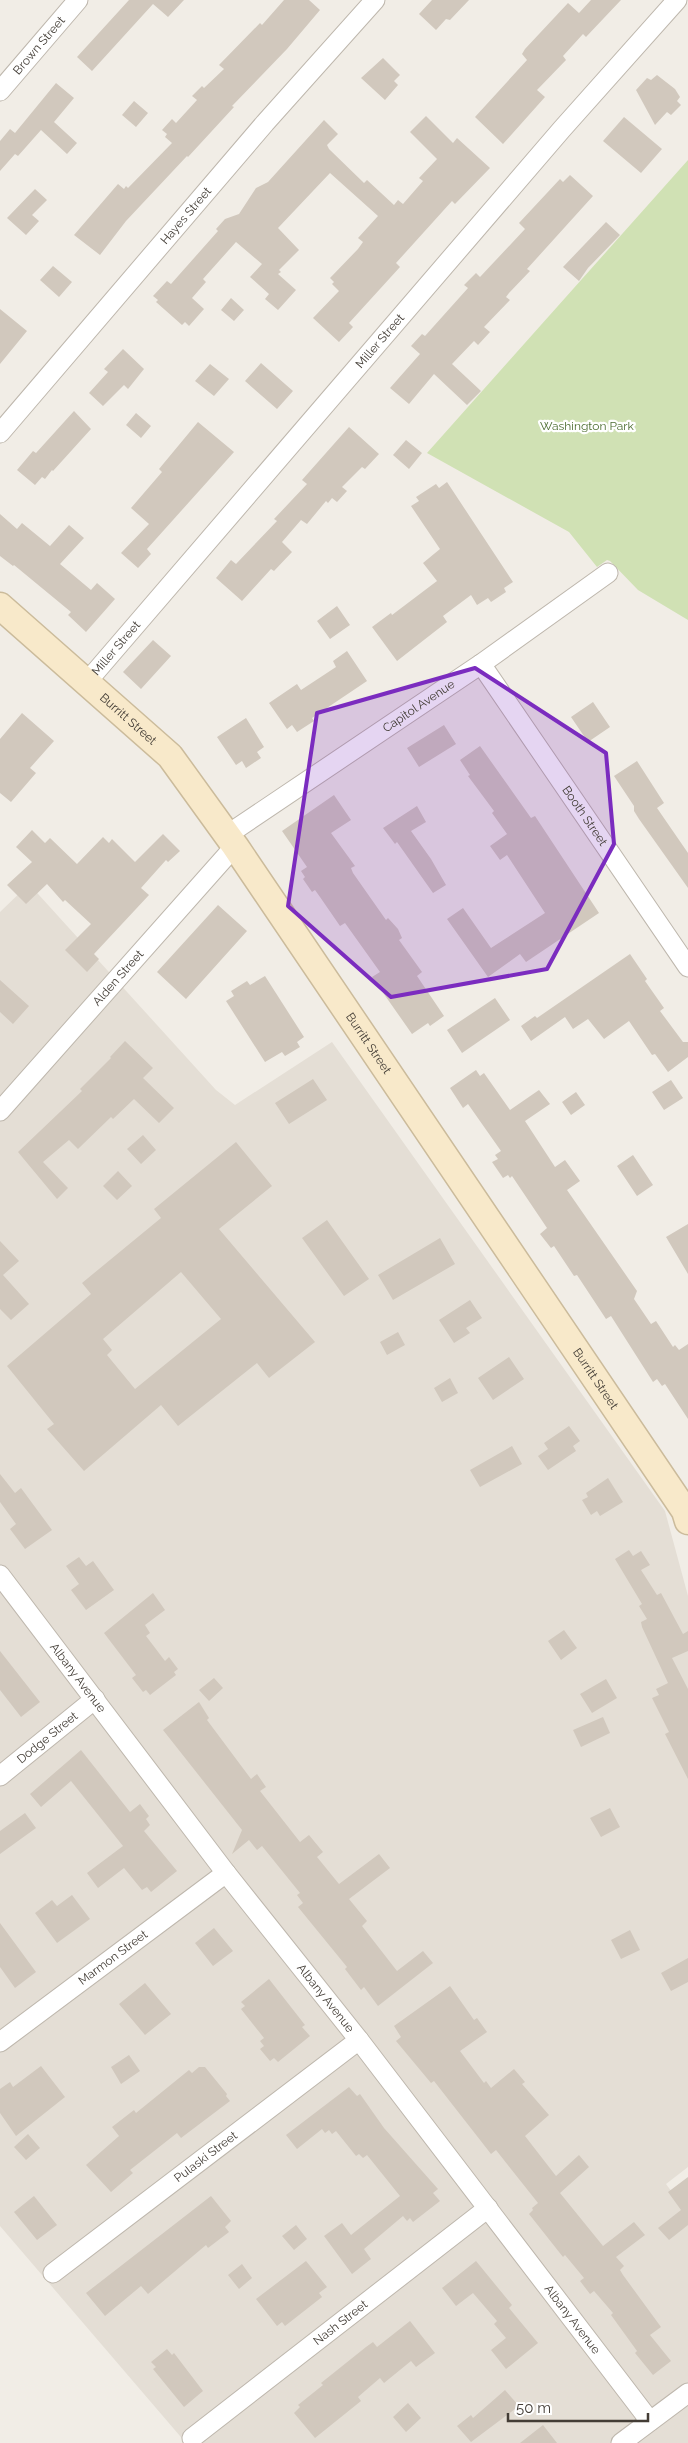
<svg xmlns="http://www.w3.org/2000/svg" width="688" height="2443" viewBox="0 0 688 2443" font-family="Raleway,sans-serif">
<rect width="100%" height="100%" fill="#f1ede6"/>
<!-- residential -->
<path fill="#e4ded5" d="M29 884 216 1090 235 1105 332 1042 665 1511 688 1596V2167L666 2184 688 2214V2443H186L0 2226V912Z"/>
<!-- green -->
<path fill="#d0e1b4" d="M688 160V620L638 590 610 561 607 560 597 567 569 532 427 453Z"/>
<!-- building -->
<path fill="#d1c8bd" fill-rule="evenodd" d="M129 0H184L168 17 153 4 92 71 77 57Z
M284 0H309L320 10 287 49 232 106 234 107 188 157 187 156 126 221 100 255 74 235 118 184 124 189 126 186 128 188 172 143 165 137 167 134 162 130 172 119 176 123 197 100 192 96 202 86 204 88 224 69 219 65 260 23 262 25Z
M432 0H469L450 20 446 19 436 30 419 14Z
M591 0H621L586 37 583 34 563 56 566 60 537 90 545 97 503 144 475 117 527 60 522 54 525 49 568 3 579 13Z
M383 58 400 75 394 81 398 85 385 100 361 78Z
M657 75 675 89 680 97 677 101 681 105 671 115 667 112 655 125 636 90 647 78 651 80Z
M56 83 74 98 54 122 77 143 67 154 41 130 18 156 15 154 0 171V141L10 129 15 133Z
M134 101 148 113 136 127 122 115Z
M426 116 453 143 457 138 490 168 455 204 452 201 396 263 400 267 349 323 353 327 339 342 313 318 339 291 332 284 334 282 330 278 358 249 363 242 358 238 378 216 330 173 278 228 299 250 279 270 281 272 278 274 296 290 278 310 265 299 269 294 250 277 262 264 236 242 203 279 206 282 192 298 204 309 189 326 185 322 182 325 156 302 158 300 153 296 167 281 171 284 218 231 216 229 225 219 239 214 256 188 268 182 324 120 338 134 327 145 329 149 364 183 367 180 394 205 398 200 403 204 423 181 419 178 437 159 410 132Z
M624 117 662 149 641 173 603 141Z
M570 175 593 196 527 269 530 271 509 293 506 297 510 300 484 327 490 332 478 345 474 341 452 364 481 391 467 405 434 374 409 404 390 388 420 354 411 346 422 334 425 336 468 288 464 285 476 273 480 277 525 229 519 223 560 179 563 182Z
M35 189 47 200 32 215 39 221 26 235 7 218Z
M606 222 620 235 588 268 579 281 563 267Z
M53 266 72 282 59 297 40 280Z
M231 298 244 310 234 321 221 310Z
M0 309 27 331 0 364Z
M123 349 144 369 128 389 124 385 103 406 89 393 108 372 104 369Z
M261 363 293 391 277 409 245 381Z
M210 364 229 379 214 396 195 381Z
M74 411 91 429 53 471 52 470 45 479 42 477 35 485 17 470 33 451 36 453Z
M136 413 151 426 141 438 126 425Z
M198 422 234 452 147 549 151 554 138 568 121 553 149 524 131 508 162 472 159 469Z
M349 427 379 454 365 469 362 467 342 487 347 491 337 502 332 498 328 503 326 501 307 524 301 520 282 542 292 552 274 571 271 569 242 601 216 578 231 560 236 564 277 521 274 519 307 484 302 480Z
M406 440 422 453 409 469 393 455Z
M447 482 513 582 504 588 506 592 491 602 488 598 477 605 471 595 443 616 447 622 397 661 372 627 391 613 392 615 437 581 423 563 440 549 411 506 419 501 416 497 436 484 439 488Z
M0 514 17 529 22 523 50 546 69 525 84 538 60 564 91 590 97 583 115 599 86 632 68 615 71 612 14 565 13 566 0 556Z
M337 606 350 625 330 639 317 621Z
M153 640 171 656 141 689 123 672Z
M347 651 367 681 312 718 314 721 297 732 292 725 287 729 269 703 297 684 301 690 336 667 333 661Z
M593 702 610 727 588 742 571 717Z
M22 713 54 741 30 768 36 773 11 802 0 793V739Z
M246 718 264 747 257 752 261 758 246 768 242 761 236 765 217 737Z
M444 725 456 744 419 767 407 748Z
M480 746 531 818 535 816 599 913 526 962 520 954 488 977 447 919 463 908 491 948 545 913 507 855 500 860 490 846 507 834 492 813 494 811 468 776 470 775 460 760Z
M637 761 664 803 657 808 688 853V888L639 819 634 811V806L614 776Z
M334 795 351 820 331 833 355 866 351 868 353 873 386 920 388 918 398 929 402 938 399 940 422 972 417 976 444 1016 430 1026 428 1023 412 1034 372 977 380 972 345 923 340 926 320 897 315 890 312 892 303 879 305 877 301 871 307 867 282 831Z
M417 806 426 822 411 831 431 859 446 885 433 893 397 842 395 844 383 828Z
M32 830 45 843 50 838 77 864 103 837 109 843 112 839 135 862 163 834 180 851 168 862 166 860 141 888 149 895 94 954 99 959 87 972 65 950 91 924 65 900 63 902 47 884 26 904 7 885 32 862 16 847Z
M218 905 247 931 186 999 157 972Z
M630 954 647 979 645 981 664 1008 660 1011 683 1042H688V1057L668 1072 655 1054 652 1055 629 1021 604 1039 588 1019 573 1029 565 1017 531 1041 521 1026 535 1016 537 1018Z
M265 976 304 1037 297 1042 300 1047 285 1056 282 1052 265 1062 226 1001 234 996 231 991 247 981 250 985Z
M0 980 29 1006 13 1024 0 1012Z
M495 998 510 1020 462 1053 447 1030Z
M125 1041 153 1068 143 1078 174 1108 159 1123 134 1099 113 1119 111 1117 78 1149 69 1140 43 1162 68 1188 57 1199 18 1152 82 1091 80 1089 111 1058 110 1057Z
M476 1070 480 1076 484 1073 510 1110 539 1090 550 1104 525 1121 555 1167 565 1160 580 1181 567 1190 637 1291 634 1299 651 1324 656 1321 673 1347 675 1345 679 1350 688 1344V1419L665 1384 662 1386 657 1379 653 1382 611 1316 606 1319 577 1275 574 1276 554 1246 551 1248 540 1234 547 1228 512 1176 510 1178 508 1175 503 1178 492 1162 498 1159 495 1155 501 1151 468 1104 463 1108 450 1088Z
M313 1079 327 1100 289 1124 275 1103Z
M671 1080 683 1098 664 1110 652 1092Z
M576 1092 585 1105 571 1115 562 1102Z
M143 1135 156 1150 141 1164 127 1149Z
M236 1142 272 1186 219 1229 315 1342 269 1378 257 1363 178 1426 161 1405 84 1471 47 1429 54 1424 7 1366 91 1294 82 1283 161 1218 154 1209ZM181 1272 221 1319 135 1389 107 1355 112 1350 103 1339Z
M633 1155 653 1185 637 1196 617 1166Z
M118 1171 132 1186 117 1200 103 1186Z
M327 1220 369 1279 344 1296 302 1238Z
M688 1224V1274L666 1237Z
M440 1238 455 1264 393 1300 378 1275Z
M0 1241 19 1261 3 1275 29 1304 11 1320 0 1309Z
M470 1300 482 1318 466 1328 470 1333 454 1343 439 1320Z
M398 1332 405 1345 387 1355 380 1342Z
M509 1357 524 1379 493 1400 478 1378Z
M450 1378 458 1393 442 1402 434 1388Z
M569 1426 580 1441 573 1446 576 1451 548 1470 538 1456 548 1449 544 1443Z
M512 1446 522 1464 480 1487 470 1470Z
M0 1474 15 1493 21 1488 52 1530 25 1549 10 1529 16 1524 0 1502Z
M608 1478 623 1502 600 1516 597 1511 591 1515 582 1500 588 1497 586 1493Z
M629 1550 633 1556 641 1551 650 1565 641 1570 657 1595 661 1593 683 1634 688 1631V1651L672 1658 688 1689V1779L665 1734 669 1732 652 1698 659 1695 656 1689 668 1683 642 1627 641 1622 647 1619 639 1606 642 1604 615 1559Z
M79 1557 86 1566 93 1561 114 1590 86 1610 71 1590 79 1584 66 1566Z
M153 1593 165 1610 145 1625 150 1633 146 1636 165 1661 169 1657 178 1669 174 1672 176 1675 150 1695 146 1690 143 1692 132 1678 136 1675 104 1633Z
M564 1630 577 1648 561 1660 548 1641Z
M0 1651 40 1702 21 1717 0 1690Z
M214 1678 223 1688 209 1701 199 1690Z
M606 1679 617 1698 592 1713 580 1694Z
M199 1702 209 1718 207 1720 251 1779 257 1774 266 1787 260 1791 300 1842 309 1835 323 1852 317 1857 339 1884 379 1854 390 1868 349 1899 367 1921 362 1926 397 1971 423 1951 433 1963 378 2006 364 1987 361 1990 345 1969 347 1967 298 1907 303 1903 297 1895 300 1893 262 1846 257 1850 249 1840 232 1854 242 1830 163 1730Z
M603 1717 610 1733 581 1747 573 1730Z
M81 1750 130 1812 140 1804 149 1816 146 1819 150 1825 144 1831 177 1871 151 1892 147 1887 142 1890 124 1868 98 1888 87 1873 123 1846 71 1781 41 1807 30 1794Z
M610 1808 620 1827 601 1837 590 1818Z
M25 1813 36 1828 0 1854V1831Z
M72 1895 90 1919 57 1943 35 1913 52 1900 57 1906Z
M0 1923 36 1972 15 1988 0 1967Z
M214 1928 233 1951 213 1966 195 1943Z
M630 1930 640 1950 621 1959 611 1940Z
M688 1958V1982L671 1991 661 1973Z
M269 1979 305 2025 302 2027 310 2036 278 2062 274 2058 270 2061 260 2049 264 2046 260 2041 264 2038 241 2009 245 2006 241 2002Z
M145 1983 171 2014 145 2035 119 2004Z
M450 1986 474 2020 477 2018 487 2032 460 2051 484 2083 486 2081 491 2088 514 2069 525 2082 522 2084 549 2115 525 2136 556 2176 579 2155 589 2167 560 2193 603 2246 634 2222 645 2235 616 2257 624 2266 620 2270 623 2275 661 2327 650 2335 671 2361 653 2375 635 2353 637 2351 611 2315 613 2313 594 2291 590 2294 580 2281 584 2278 565 2255 563 2257 529 2214 533 2210 532 2208 538 2203 496 2150 491 2154 434 2081 431 2083 396 2041 401 2037 394 2026Z
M129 2055 140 2071 121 2084 111 2067Z
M41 2066 65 2097 16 2136 0 2113V2089L10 2082 13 2087Z
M199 2067H205L227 2094 226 2096 230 2101 181 2138 177 2133 130 2170 133 2173 111 2192 86 2165 119 2136 112 2127 134 2110 136 2113 189 2070 192 2073Z
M349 2087 357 2096 360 2094 384 2128 438 2189 433 2193 440 2201 413 2222 410 2218 407 2221 403 2216 364 2249 371 2259 352 2274 324 2236 342 2223 351 2235 400 2196 367 2155 363 2158 359 2154 356 2156 336 2131 332 2134 329 2130 325 2133 322 2129 297 2149 286 2135Z
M28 2134 40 2148 26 2160 14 2147Z
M688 2177V2225L669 2240 658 2228 681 2210 668 2192Z
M34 2196 57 2225 37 2240 14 2212Z
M211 2196 231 2221 225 2227 229 2232 208 2248 206 2245 148 2294 141 2286 105 2316 86 2293Z
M296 2225 307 2239 294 2250 282 2236Z
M306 2261 327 2287 319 2293 322 2297 285 2326 282 2322 277 2326 256 2299Z
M476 2261 512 2305 509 2308 538 2343 506 2369 491 2350 506 2338 494 2324 497 2321 473 2293 456 2306 442 2288Z
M242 2264 252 2278 239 2289 228 2275Z
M410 2321 435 2353 416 2367 411 2361 384 2383 380 2378 358 2397 361 2401 315 2438 294 2413 300 2407 298 2405 323 2385 321 2383 366 2347 373 2342 377 2347Z
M167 2349 172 2355 174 2353 203 2391 184 2407 153 2369 156 2367 151 2362Z
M505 2390 519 2406 471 2442 457 2426 471 2415 473 2418Z
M408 2403 421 2418 406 2432 393 2417Z
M543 2425 557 2443H520Z"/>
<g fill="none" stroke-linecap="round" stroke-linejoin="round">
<defs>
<g id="street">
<path id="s1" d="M0 91 78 0"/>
<path id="s2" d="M0 433 265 123 375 0"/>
<path id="s3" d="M481 664 688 967"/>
<path id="s4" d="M86 683 562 129 677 0"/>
<path id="s5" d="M227 835 481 664 608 573"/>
<path id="s6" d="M0 1111 235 846"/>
<path id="s7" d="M0 1575 226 1873 359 2040 650 2421"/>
<path id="s8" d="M0 1776 95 1699"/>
<path id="s9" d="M0 2042 226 1873"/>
<path id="s10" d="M53 2273 359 2040"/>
<path id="s11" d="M192 2438 488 2208"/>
<path d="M621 2443 688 2393"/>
</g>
<g id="secondary">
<path id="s12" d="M0 606 170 756 235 846 685 1511 688 1521"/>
</g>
</defs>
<!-- street casing -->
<use href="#street" stroke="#beb7ad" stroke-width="21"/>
<!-- secondary casing -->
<use href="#secondary" stroke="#cbbb9b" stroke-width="29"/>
<!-- street -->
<use href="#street" stroke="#fff" stroke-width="19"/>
<!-- secondary -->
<use href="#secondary" stroke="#f8e9ca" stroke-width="26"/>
</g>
<!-- marked area -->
<path fill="#7b2cbf" fill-opacity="0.2" stroke="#7b2cbf" stroke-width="4" stroke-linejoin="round" d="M475 668 606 753 614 844 547 969 391 997 288 906 317 713Z"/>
<g text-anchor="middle" stroke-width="4.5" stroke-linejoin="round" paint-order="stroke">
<!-- street labels -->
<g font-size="12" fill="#433d36" stroke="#fff">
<text dy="4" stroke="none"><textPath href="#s1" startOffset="60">Brown Street</textPath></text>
<text dy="4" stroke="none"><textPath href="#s2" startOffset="286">Hayes Street</textPath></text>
<text dy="4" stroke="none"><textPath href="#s4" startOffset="451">Miller Street</textPath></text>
<text dy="4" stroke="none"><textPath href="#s4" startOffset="46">Miller Street</textPath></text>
<text dy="4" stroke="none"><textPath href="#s5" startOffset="231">Capitol Avenue</textPath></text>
<text dy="4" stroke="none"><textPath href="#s12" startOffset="171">Burritt Street</textPath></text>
<text dy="4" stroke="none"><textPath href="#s3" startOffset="184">Booth Street</textPath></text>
<text dy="4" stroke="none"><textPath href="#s6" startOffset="178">Alden Street</textPath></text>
<text dy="4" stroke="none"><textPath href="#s12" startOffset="576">Burritt Street</textPath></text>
<text dy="4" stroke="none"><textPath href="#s12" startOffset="981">Burritt Street</textPath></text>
<text dy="4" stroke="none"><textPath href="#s7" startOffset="129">Albany Avenue</textPath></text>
<text dy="4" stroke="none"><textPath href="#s8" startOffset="61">Dodge Street</textPath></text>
<text dy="4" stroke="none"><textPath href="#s9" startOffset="141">Marmon Street</textPath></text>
<text dy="4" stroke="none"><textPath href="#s7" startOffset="534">Albany Avenue</textPath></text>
<text dy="4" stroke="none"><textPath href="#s10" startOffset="192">Pulaski Street</textPath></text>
<text dy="4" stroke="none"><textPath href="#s7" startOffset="939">Albany Avenue</textPath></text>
<text dy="4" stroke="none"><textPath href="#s11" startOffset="188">Nash Street</textPath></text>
</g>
<!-- park labels -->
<g font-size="12" fill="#4c6d31" stroke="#fff">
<text x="587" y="430">Washington Park</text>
</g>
</g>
<!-- scale -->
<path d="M508 2413v8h140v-8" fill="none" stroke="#433d36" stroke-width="2.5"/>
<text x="516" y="2413" font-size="15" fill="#433d36" stroke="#ffffff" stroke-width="4" paint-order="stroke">50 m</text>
</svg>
